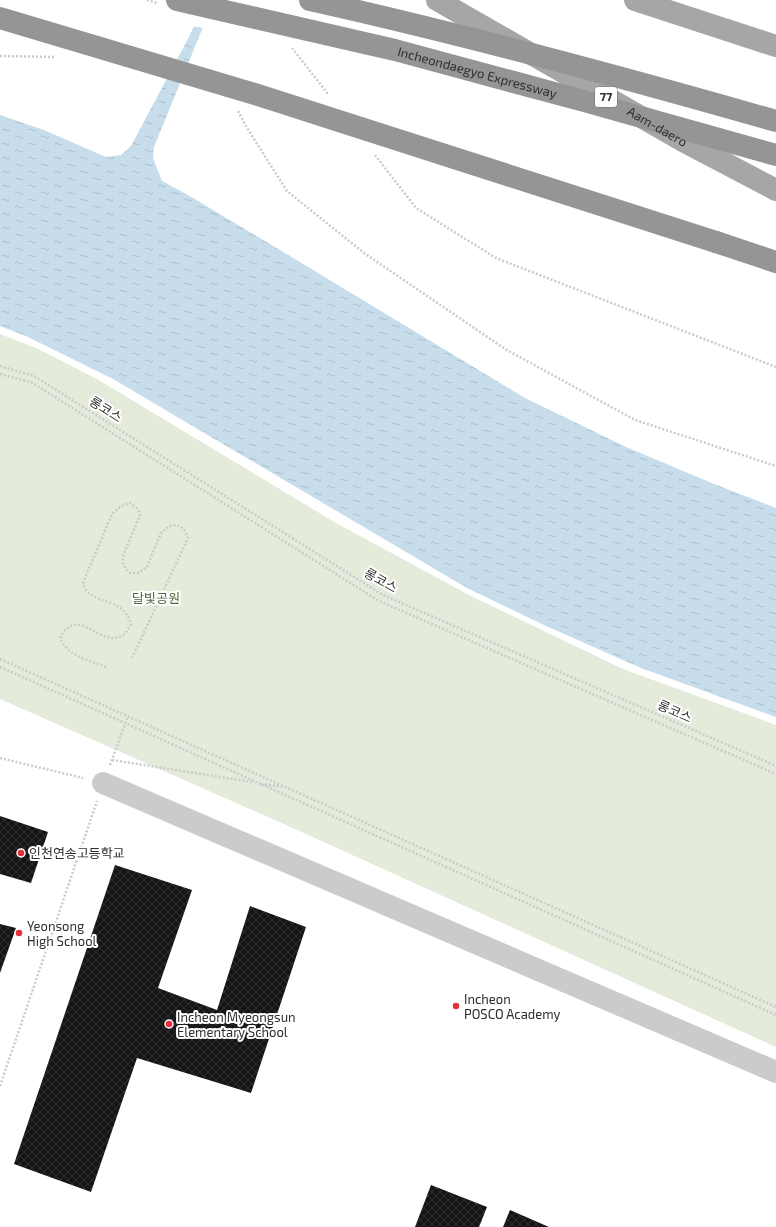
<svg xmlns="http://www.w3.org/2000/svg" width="776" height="1227" viewBox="0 0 776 1227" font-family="'Exo 2','Noto Sans KR',sans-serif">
<defs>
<pattern id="water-ripples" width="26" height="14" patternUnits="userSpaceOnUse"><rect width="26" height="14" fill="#c7ddeb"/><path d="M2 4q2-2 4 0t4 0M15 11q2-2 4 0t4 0" fill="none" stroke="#abbeca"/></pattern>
<pattern id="building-cross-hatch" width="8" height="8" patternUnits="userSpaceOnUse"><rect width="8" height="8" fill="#151515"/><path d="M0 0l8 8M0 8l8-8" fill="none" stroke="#2f2f2f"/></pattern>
</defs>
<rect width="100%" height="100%" fill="#fff"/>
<!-- green -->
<path fill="#e4ebdb" d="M0 334 36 348 97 379 336 523 471 596 623 669 776 725V1047L275 820 0 699Z"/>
<!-- water -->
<path fill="url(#water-ripples)" d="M205 0H214L154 147 153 158 162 181 188 195 275 247 525 398 626 447 719 486 776 508V717L641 668 546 626 467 588 113 379 28 337 0 326V115L44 130 106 157 121 155 131 146 191 33Z"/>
<!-- pier -->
<path fill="#fff" d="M203 0 216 1 204 28 192 26Z"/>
<!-- building -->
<path fill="url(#building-cross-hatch)" d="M0 816 48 832 31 883 0 874Z
M115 865 192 890 158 988 217 1010 250 906 306 927 251 1093 137 1058 91 1192 14 1164Z
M0 924 16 928 0 973Z
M431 1185 487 1207 479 1227H415Z
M510 1210 549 1227H503Z"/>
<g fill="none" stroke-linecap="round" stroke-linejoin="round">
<!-- path -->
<path stroke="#cbcbcb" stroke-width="2.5" stroke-dasharray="2 2" stroke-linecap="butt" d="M147 0 157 3
M292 48 328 94
M0 56 55 57
M238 111 247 128 287 191 364 253 505 349 635 420 776 466
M375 155 416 208 496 258 776 367
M0 366 34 376 383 595 776 766
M0 374 31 382 379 601 776 774
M0 659 776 1007
M0 667 776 1015
M106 667C89 660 67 656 60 638 78 603 101 650 123 635 126 633 128 629 131 625 125 595 89 607 83 583L112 514 121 506 130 503 138 509 140 515 123 556V565L130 573H139L147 567 161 533 169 526 177 525 184 529 188 538 132 658
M0 758 83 778
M112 760 252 782
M110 765 128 716
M261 784 284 787
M0 1086 97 801"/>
<!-- street -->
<path stroke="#cbcbcb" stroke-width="22" d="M103 783 776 1072"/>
<!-- primary -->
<g stroke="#a6a6a6" stroke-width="22">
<path id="s1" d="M437 0 683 141 776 190"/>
<path d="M635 0 776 46"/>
</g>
<!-- highway -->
<path stroke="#959595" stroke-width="22" d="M716 242 776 262"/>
<!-- highway-bridge -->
<g stroke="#959595" stroke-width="22">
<path id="s2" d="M177 0 395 50 584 101 776 155"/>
<path d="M310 0C467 35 622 77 776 121"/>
<path d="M0 18 258 95 716 242"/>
</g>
</g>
<!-- markers -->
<g fill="#e62e3b" stroke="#fff" stroke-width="1.5">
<circle cx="21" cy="853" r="4"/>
<circle cx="19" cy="933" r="4"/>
<circle cx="456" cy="1006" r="4"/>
<circle cx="169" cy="1024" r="4"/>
</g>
<g text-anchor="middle" stroke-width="4" stroke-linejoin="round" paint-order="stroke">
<!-- shield labels -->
<rect fill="#fff" stroke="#6d6d6d" stroke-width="1" x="595" y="87" width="22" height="20" rx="3"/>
<g font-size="12" font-weight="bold" fill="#2e2e2e">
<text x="606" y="101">77</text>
</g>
<!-- street labels -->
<g font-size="13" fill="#2e2e2e" stroke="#fff">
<text dy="5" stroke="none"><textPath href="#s2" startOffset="309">Incheondaegyo Expressway</textPath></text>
<text dy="5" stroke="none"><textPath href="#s1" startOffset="254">Aam-daero</textPath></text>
<text transform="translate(106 409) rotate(32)" y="5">롱코스</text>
<text transform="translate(381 580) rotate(29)" y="5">롱코스</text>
<text transform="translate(675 711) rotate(24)" y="5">롱코스</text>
</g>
<!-- park labels -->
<g font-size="13" fill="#50693b" stroke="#fff">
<text x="156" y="603">달빛공원</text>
</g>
<!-- poi labels -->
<g font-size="13" fill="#2e2e2e" stroke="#fff" text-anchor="start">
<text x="29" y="858">인천연송고등학교</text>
<text x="27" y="931">Yeonsong<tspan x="27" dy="15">High School</tspan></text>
<text x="464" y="1004">Incheon<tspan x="464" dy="15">POSCO Academy</tspan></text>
<text x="177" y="1022">Incheon Myeongsun<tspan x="177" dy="15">Elementary School</tspan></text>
</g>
</g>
</svg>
